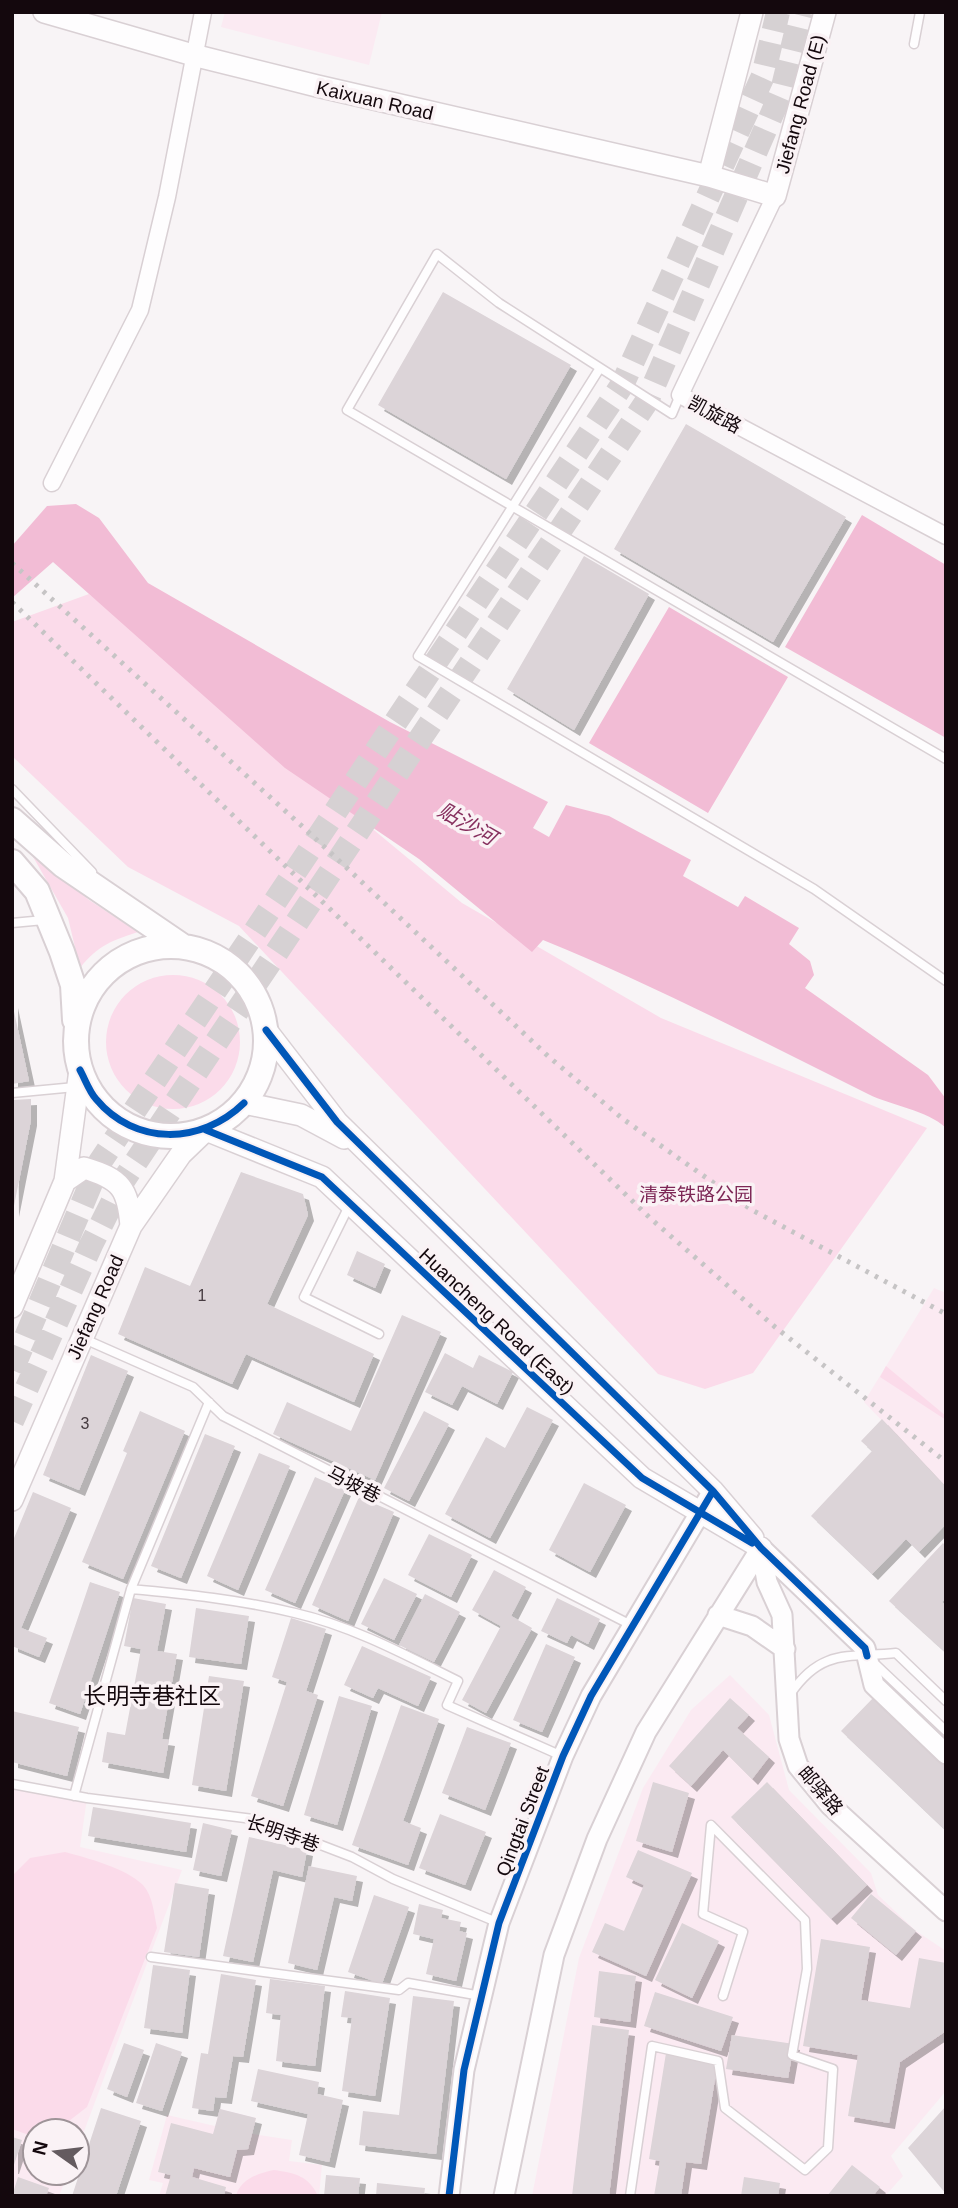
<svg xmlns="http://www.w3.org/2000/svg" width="958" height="2208" viewBox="0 0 958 2208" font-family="Arial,'Noto Sans SC',sans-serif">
<defs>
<filter id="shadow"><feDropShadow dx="6" dy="6" stdDeviation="0" flood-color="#0004"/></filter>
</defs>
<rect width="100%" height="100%" fill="#f8f4f6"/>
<!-- built -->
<path fill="#fbeaf2" d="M225 12H382L369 65 221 27Z
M934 1288 946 1293V1487L864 1402Z
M730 1675 769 1715 789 1790 871 1873 878 1895 916 1931 946 1951V2091L891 2156 903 2176 885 2196H532L579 1958 643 1788 691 1710Z
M12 1784 87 1798 80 1847 182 1870 77 2150V2131H35V2173H68L59 2196H12Z
M220 2109 256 2118 252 2134 292 2140 289 2161 322 2165 319 2196H159L163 2183 149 2180 167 2115 215 2126Z"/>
<!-- green -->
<path fill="#fbdbea" d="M89 594 462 903 661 1018 927 1128 753 1373 705 1389 658 1374 239 926 128 867 12 756V622Z
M28 848 89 900 138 932C113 940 97 946 80 968L68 918Z
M106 1042a67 67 0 1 1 134 0a67 67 0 1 1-134 0Z
M886 1366 946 1416V1420L880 1377Z
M65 1852C87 1858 126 1868 143 1885 153 1896 154 1914 157 1928L87 2107 60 2128 29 2135 12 2129V1876L30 1858Z
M274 2170C295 2173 309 2176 318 2196H236C240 2179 259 2173 274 2170Z"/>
<!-- water -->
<path fill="#f2bcd5" d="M76 504 99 518 148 583 390 722 548 802 533 828 549 837 566 805 609 816 691 860 683 876 738 907 745 896 799 928 789 944 810 961 814 975 805 988 928 1075 946 1099V1128C927 1110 892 1106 868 1094 761 1041 654 985 543 940L532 952 419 859 285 768 53 562 12 598V546L47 506Z
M862 515 946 565V738L785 647Z
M669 607 788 677 708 813 589 743Z"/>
<!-- building -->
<path fill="#dcd4d8" filter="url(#shadow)" d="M443 292 571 365 506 479 378 405Z
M686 424 846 517 773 642 614 549Z
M584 556 649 594 574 730 507 689Z
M12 1002 29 1081 12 1084Z
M31 1099V1120L13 1211 12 1100Z
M241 1172 303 1194 308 1215 267 1304 374 1354 354 1402 246 1354 232 1384 118 1334 145 1267 190 1286Z
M357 1251 385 1264 375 1288 347 1275Z
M402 1315 441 1332 375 1480 273 1434 287 1402 351 1431Z
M445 1353 473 1368 479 1355 513 1372 497 1404 462 1386 452 1405 425 1392Z
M91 1355 128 1371 79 1490 43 1475Z
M527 1407 553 1420 490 1538 445 1514 486 1437 505 1448Z
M140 1411 185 1431 123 1579 82 1562 127 1453 123 1451Z
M424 1411 449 1424 409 1501 384 1488Z
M882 1419 946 1487V1524L919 1552 906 1539 872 1574 811 1516 872 1451 861 1441Z
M205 1434 235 1446 181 1578 151 1566Z
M259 1453 290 1466 238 1590 207 1576Z
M315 1477 345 1490 295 1603 265 1590Z
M584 1483 626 1505 590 1572 549 1550Z
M33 1492 71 1508 21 1628 47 1638 39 1657 12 1646V1543Z
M359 1497 394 1512 348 1621 312 1605Z
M429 1534 472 1555 451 1597 408 1575Z
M943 1543 946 1546V1598L942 1602 946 1606V1653L889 1601Z
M494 1570 526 1587 511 1616 532 1628 486 1713 462 1700 501 1626 472 1610Z
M384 1578 417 1594 394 1640 361 1624Z
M90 1582 120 1592 80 1714 49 1703Z
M425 1594 460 1612 434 1662 399 1645Z
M133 1598 166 1604 157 1651 177 1654 162 1739 169 1740 163 1773 102 1762 107 1732 125 1735 141 1649 124 1646Z
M557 1598 600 1619 588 1644 571 1635 567 1643 541 1631Z
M196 1608 249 1616 241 1664 189 1657Z
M291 1618 326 1629 306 1691 318 1695 283 1806 251 1796 287 1682 272 1677Z
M546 1644 575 1657 542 1732 513 1720Z
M362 1646 431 1677 418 1706 378 1688 373 1698 344 1685Z
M209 1676 244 1681 226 1791 192 1785Z
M339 1696 372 1706 337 1825 304 1815Z
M874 1697 946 1767V1831L841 1731Z
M730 1698 749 1715 737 1728 769 1757 752 1779 723 1750 691 1786 669 1766Z
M401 1705 439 1719 403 1821 421 1828 408 1865 352 1845Z
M12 1711 79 1727 67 1776 12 1762Z
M467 1727 511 1743 485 1810 442 1793Z
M653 1782 689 1793 672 1852 636 1841Z
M767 1782 867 1885 831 1919 731 1817Z
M93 1807 191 1823 186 1852 88 1836Z
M440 1814 486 1832 465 1885 419 1868Z
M203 1823 232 1830 221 1876 193 1870Z
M249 1837 307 1850 302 1877 273 1870 253 1962 223 1956Z
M638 1850 692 1873 646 1976 592 1952 605 1923 624 1931 644 1885 626 1877Z
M309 1866 357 1876 352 1901 334 1897 317 1970 288 1963Z
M175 1883 209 1889 199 1957 164 1952Z
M871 1894 916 1931 896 1955 851 1918Z
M374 1895 409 1907 382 1984 348 1972Z
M419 1904 443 1910 441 1918 461 1922 459 1931 467 1933 456 1981 426 1974 434 1939 413 1934Z
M682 1923 719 1941 692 1998 655 1980Z
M821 1939 870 1947 861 2000 910 2008 919 1958 946 1963V2031L900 2062 889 2123 848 2116 858 2055 803 2046Z
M153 1965 190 1970 182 2033 144 2028Z
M599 1971 636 1976 630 2022 594 2017Z
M221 1974 256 1980 243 2057 233 2056 226 2098 215 2097 213 2111 192 2108 201 2053 208 2054Z
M270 1979 325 1986 315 2066 276 2061 281 2015 266 2013Z
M345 1991 390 1998 375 2096 342 2091 352 2018 341 2017Z
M655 1992 733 2017 721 2051 644 2026Z
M413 1996 454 2001 436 2154 359 2145 363 2111 399 2115Z
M592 2025 629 2030 609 2196H572Z
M732 2035 794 2044 788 2078 726 2069Z
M124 2043 144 2050 127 2097 107 2089Z
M156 2043 182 2052 162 2111 136 2103Z
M666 2053 718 2061 701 2164 686 2162 681 2196H654L660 2161 649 2159Z
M258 2069 319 2082 317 2094 343 2100 329 2162 299 2155 308 2114 251 2101Z
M946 2106V2194L908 2148Z
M101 2108 141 2121 116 2196H72Z
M220 2109 256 2118 248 2149 237 2150 230 2177 194 2168 192 2177 226 2187 224 2196H165L171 2175 158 2172 171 2123 213 2134Z
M12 2137 22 2140 13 2168H12Z
M852 2165 880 2187 873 2196H827Z
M326 2175 360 2178 358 2196H324Z
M18 2177 49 2188 46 2196H12Z
M744 2177 780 2183 778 2196H741Z
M377 2183 425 2188 424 2196H376Z"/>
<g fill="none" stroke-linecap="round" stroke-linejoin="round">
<!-- primary-tunnel -->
<path stroke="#d6d1d3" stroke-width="24" stroke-dasharray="24 12" stroke-linecap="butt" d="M12 1370 100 1162 622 385 763 76 778 12
M12 1421 91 1245 123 1181 647 401 782 91 801 12"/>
<defs>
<path id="service" d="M914 44 920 12
M600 368 418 656 814 889 946 981
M680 395 672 414 499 303 437 254 347 410 946 759
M12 789 92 872
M12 923 44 920
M12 1093 75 1087
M350 1204 304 1297 379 1334
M82 1338 193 1387 223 1416 633 1626
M131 1589C186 1594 241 1600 295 1613 352 1626 406 1655 458 1681L447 1705 562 1756
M874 1663 946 1731
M791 1693C822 1648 849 1658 896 1653L946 1701
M12 1784 87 1798 253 1819 352 1857 393 1879 499 1923
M74 1796 131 1589 209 1402
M151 1957 399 1990 408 1983 481 1996
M630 2196 652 2046 718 2061 725 2108 805 2170 828 2148 833 2069 792 2055 807 1969 805 1920 711 1825 703 1914 743 1932 723 1996"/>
<path id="minor" d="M775 196 680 395 946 536
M52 483 140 310 167 197 203 12"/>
<path id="tertiary" d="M761 1548 767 1582 782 1615 789 1739 798 1766 830 1805 946 1911
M761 1548 865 1648 874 1685 946 1754
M718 1615 752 1626 785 1649
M449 2196 464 2070 499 1923 563 1756 591 1696 713 1491
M504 2196 554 1955 597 1839 646 1732 761 1548"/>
<path id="secondary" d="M44 12 193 55 317 86 709 176 775 196 825 12
M709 176 752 12
M266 1030 337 1122 713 1491 753 1538
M244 1103 301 1115 344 1138
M65 1181 84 1168C121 1179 128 1188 131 1226
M12 1307 65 1181 80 1070
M12 1500 131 1226 181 1154 206 1130 322 1177 642 1478 761 1548"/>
<path id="primary" d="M12 820 63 865 182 946
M12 862 37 891 62 952 73 985 75 1020
M76 1041a95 95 0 1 1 190 0a95 95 0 1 1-190 0Z"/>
</defs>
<!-- service casing -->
<use href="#service" stroke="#d9d0d4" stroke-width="11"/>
<!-- minor casing -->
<use href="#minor" stroke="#d9d0d4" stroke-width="19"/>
<!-- tertiary casing -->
<use href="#tertiary" stroke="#d9d0d4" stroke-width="23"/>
<!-- secondary casing -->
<use href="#secondary" stroke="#d9d0d4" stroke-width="24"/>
<!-- primary casing -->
<use href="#primary" stroke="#d9d0d4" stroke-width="28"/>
<!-- service -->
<use href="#service" stroke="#fefdfe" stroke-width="8"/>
<!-- minor -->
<use href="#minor" stroke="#fefdfe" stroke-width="16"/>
<!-- tertiary -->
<use href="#tertiary" stroke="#fefdfe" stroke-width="19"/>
<!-- secondary -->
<use href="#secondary" stroke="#fefdfe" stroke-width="21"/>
<!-- primary -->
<use href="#primary" stroke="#fefdfe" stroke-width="24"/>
<!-- rail -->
<path stroke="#c6c4c5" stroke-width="5" stroke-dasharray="3.5 7" stroke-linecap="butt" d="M12 563 303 827 549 1057 623 1119 752 1210 946 1314
M12 602 650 1218 775 1327 946 1462"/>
<defs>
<path id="cycleway" d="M266 1030 337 1122 713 1491 761 1548 865 1648 867 1656
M80 1070C85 1079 89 1091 96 1099 135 1146 201 1145 244 1103
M206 1130 322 1177 642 1478 752 1543
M449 2196 464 2070 499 1923 563 1756 591 1696 713 1491"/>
</defs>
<!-- cycleway casing -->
<use href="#cycleway" stroke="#faf2f5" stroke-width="11"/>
<!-- cycleway -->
<use href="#cycleway" stroke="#0057b8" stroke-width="7"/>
</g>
<g text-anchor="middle" stroke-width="7" stroke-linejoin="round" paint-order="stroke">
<!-- number labels -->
<g font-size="16" fill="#463b40">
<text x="202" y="1301">1</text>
<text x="85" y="1429">3</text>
</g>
<!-- street labels -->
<g font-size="19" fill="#14080d" stroke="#faf2f5">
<text transform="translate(375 100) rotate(13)" y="7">Kaixuan Road</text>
<text transform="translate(800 104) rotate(-75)" y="7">Jiefang Road (E)</text>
<text transform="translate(715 414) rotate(28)" y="7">凯旋路</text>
<text transform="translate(95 1307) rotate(-66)" y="7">Jiefang Road</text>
<text transform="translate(497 1321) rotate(43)" y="7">Huancheng Road (East)</text>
<text transform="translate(354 1484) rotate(27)" y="7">马坡巷</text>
<text transform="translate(821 1790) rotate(50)" y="7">邮驿路</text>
<text transform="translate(522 1821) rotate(-69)" y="7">Qingtai Street</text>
<text transform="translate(283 1833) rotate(19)" y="7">长明寺巷</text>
</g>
<!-- park labels -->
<g font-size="19" fill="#7d2756" stroke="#faf2f5">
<text x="696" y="1201">清泰铁路公园</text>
</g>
<!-- water labels -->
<g font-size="21" font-style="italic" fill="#862f5e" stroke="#faf2f5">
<text transform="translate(467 824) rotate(30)" y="7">贴沙河</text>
</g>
<!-- quarter labels -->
<g font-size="23" fill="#14080d" stroke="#faf2f5">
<text x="152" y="1704">长明寺巷社区</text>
</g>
</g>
<!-- border -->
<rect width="958" height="2208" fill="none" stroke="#14080d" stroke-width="28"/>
<!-- north arrow -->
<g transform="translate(56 2152) rotate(284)"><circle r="33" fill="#faf2f5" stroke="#9e9498" stroke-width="2"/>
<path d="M0-5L12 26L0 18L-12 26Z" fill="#645b5f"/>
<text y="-10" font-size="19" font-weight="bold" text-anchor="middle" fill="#14080d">N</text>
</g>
</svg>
